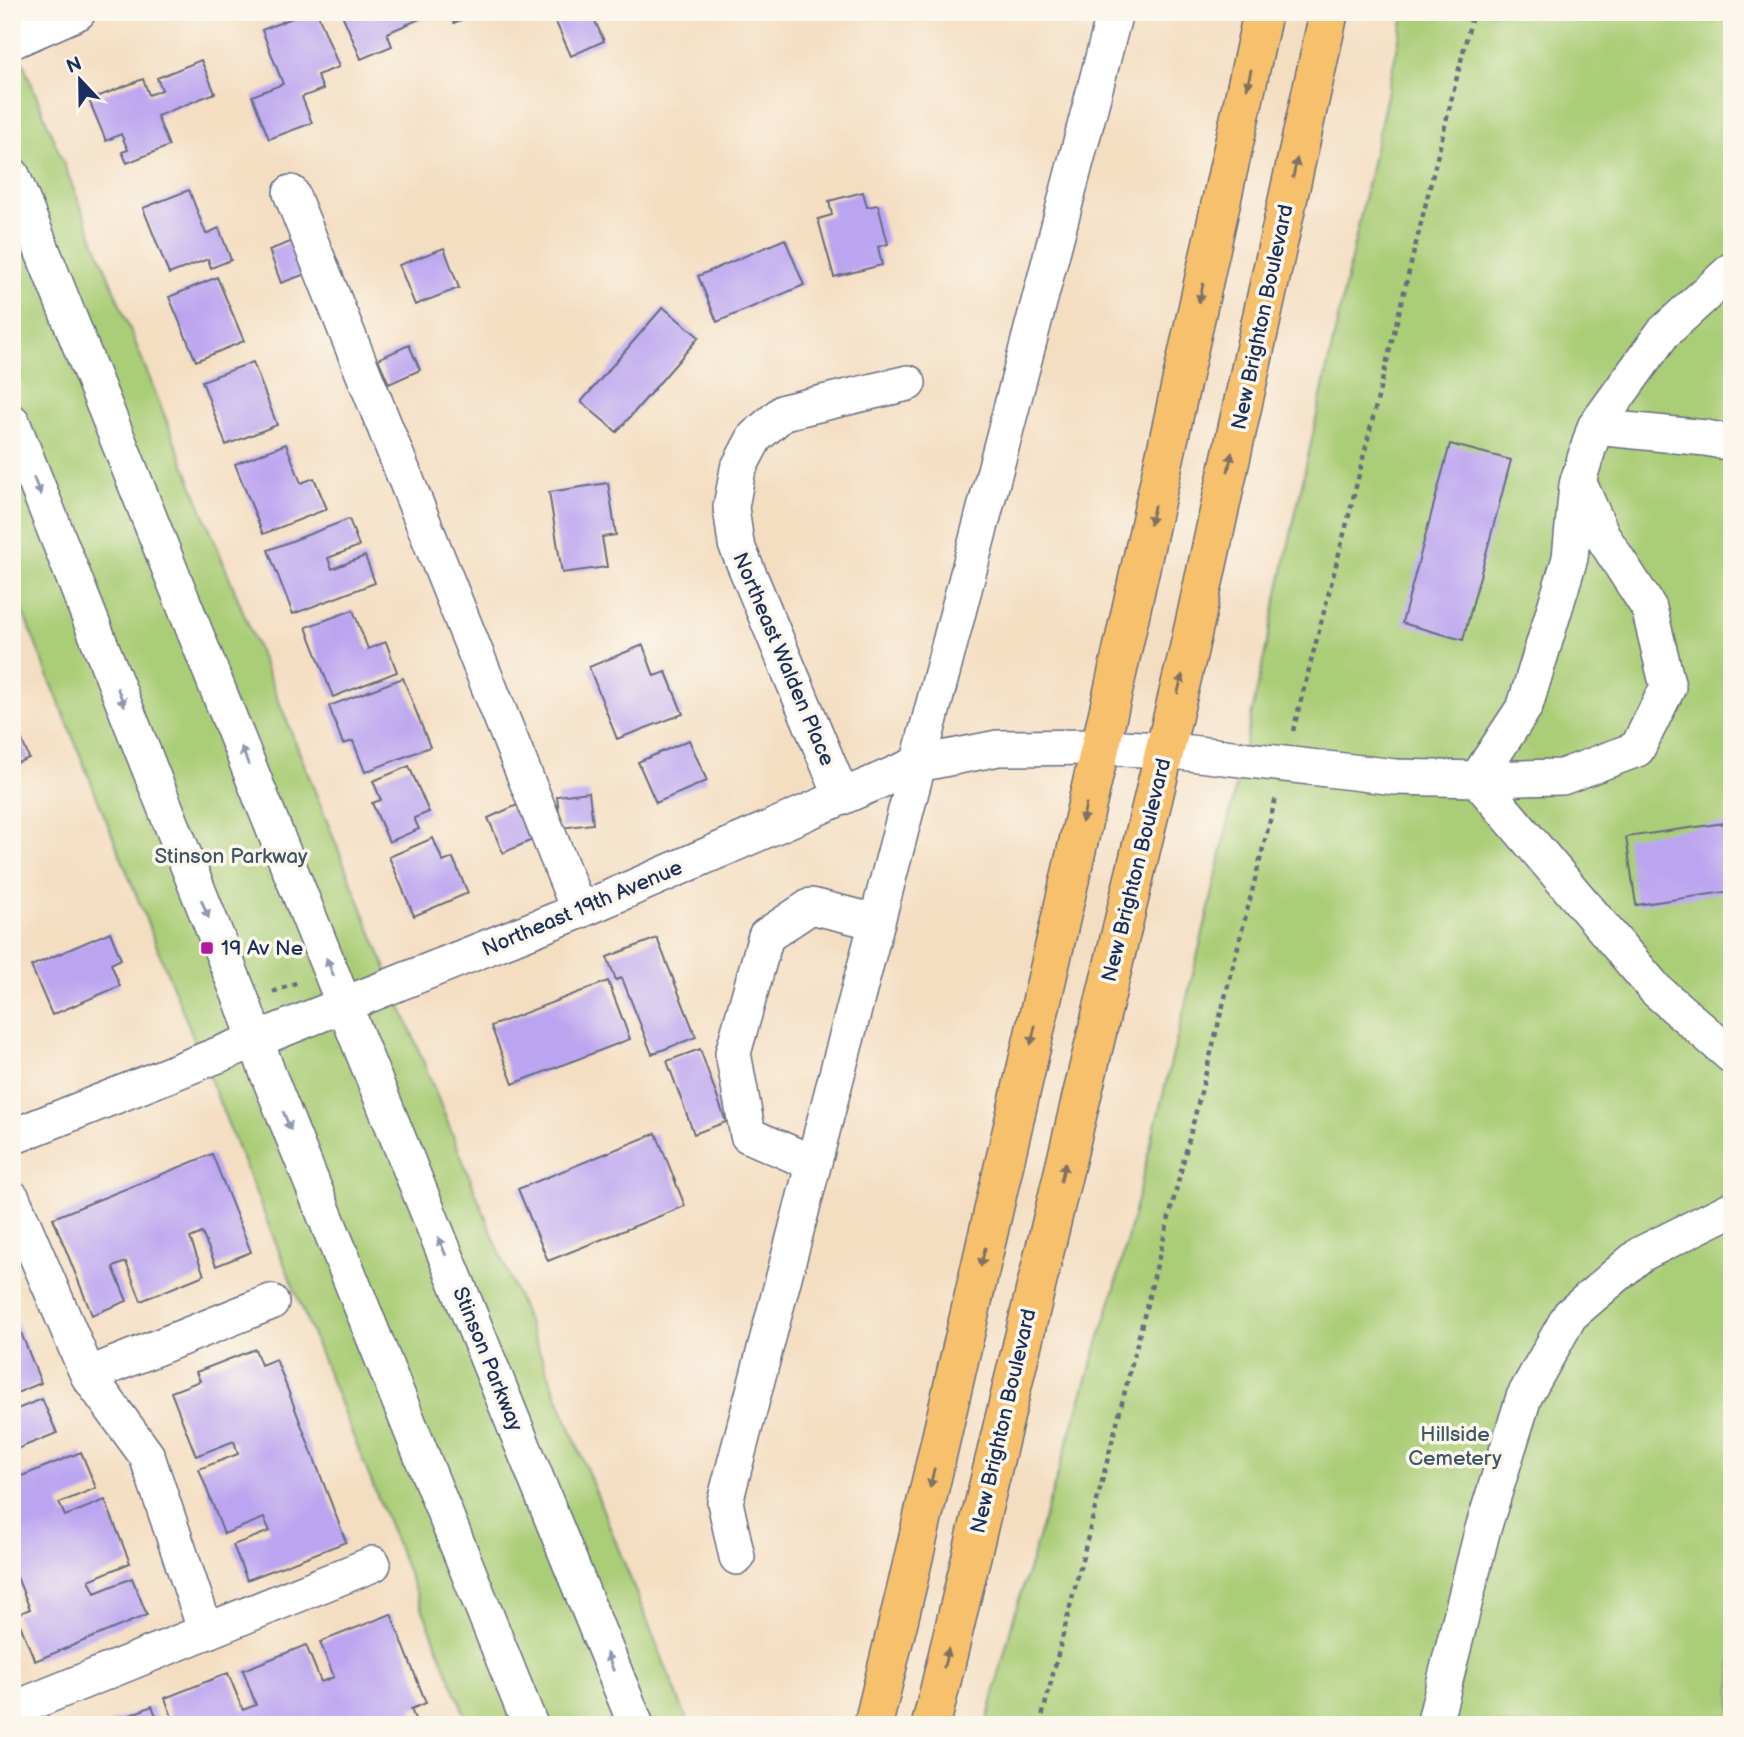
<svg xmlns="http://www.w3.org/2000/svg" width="1744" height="1737" viewBox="0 0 1744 1737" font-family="'Balsamiq Sans',sans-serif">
<rect width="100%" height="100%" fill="#fbf7ec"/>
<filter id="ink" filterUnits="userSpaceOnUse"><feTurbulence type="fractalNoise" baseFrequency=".0143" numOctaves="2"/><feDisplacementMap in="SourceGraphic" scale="14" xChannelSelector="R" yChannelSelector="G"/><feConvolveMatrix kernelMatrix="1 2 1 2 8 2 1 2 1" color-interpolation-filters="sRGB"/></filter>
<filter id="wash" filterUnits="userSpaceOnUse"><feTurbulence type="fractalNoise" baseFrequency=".00686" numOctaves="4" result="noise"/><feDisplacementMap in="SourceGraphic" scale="28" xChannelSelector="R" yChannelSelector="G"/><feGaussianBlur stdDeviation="1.57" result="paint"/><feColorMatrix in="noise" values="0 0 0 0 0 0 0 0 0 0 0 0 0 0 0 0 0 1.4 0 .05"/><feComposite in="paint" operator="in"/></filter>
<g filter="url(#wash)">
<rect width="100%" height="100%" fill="#f4dec2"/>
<!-- green -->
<path fill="#aacd77" stroke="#627e6a" stroke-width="2" d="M1405 12H1732V1725H986L1014 1616 1115 1288 1210 905Z
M12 35 689 1725H469L12 585Z"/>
<g id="blocks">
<!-- building -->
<path fill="#bba5f0" d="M307 12H317L339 67 317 75 323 89 302 97 312 123 269 139 252 96 283 84 262 30Z
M341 12H436L387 33 392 46 361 59Z
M450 12H480L454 23Z
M566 12H591L604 41 571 56 554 18Z
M201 60 215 93 157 116 169 146 127 163 122 152 128 150 121 134 106 141 89 100 143 79 149 95 162 90 157 78Z
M189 190 206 234 219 228 231 260 211 268 208 259 169 274 143 208Z
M863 192 867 207 878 205 888 244 878 247 882 265 834 277 818 219 832 215 829 201Z
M301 238 314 271 281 283 269 250Z
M785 239 804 285 717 322 698 276Z
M444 248 459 288 415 305 399 265Z
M217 277 244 341 196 361 169 297Z
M663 307 699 337 617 432 581 402Z
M409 345 420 370 389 384 378 359Z
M253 362 277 425 226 445 202 381Z
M286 444 301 483 314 478 327 509 263 534 235 464Z
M1450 444 1511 460 1463 640 1402 623Z
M608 483 616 535 602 537 607 567 562 573 549 492Z
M349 519 359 546 328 558 332 569 365 556 375 583 293 614 268 550Z
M353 610 368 649 386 642 397 672 333 697 306 627Z
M643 645 654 676 666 672 683 714 617 739 589 667Z
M403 678 430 747 365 772 353 741 343 744 329 706Z
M12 715 29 758 12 765Z
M689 740 707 781 656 803 638 762Z
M409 766 429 812 414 818 419 829 389 842 372 803 381 800 373 781Z
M589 792 593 824 561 828 557 796Z
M524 802 539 837 503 853 488 818Z
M1732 822V891L1636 905 1626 837Z
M433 838 443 862 453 858 468 893 414 916 389 857Z
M110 932 121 959 111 964 120 986 52 1015 31 966Z
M657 938 696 1037 652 1054 622 978 616 980 607 957Z
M608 981 630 1039 513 1084 491 1026Z
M700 1049 726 1122 694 1134 667 1061Z
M656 1133 685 1206 548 1261 518 1189Z
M212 1154 251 1252 216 1266 202 1233 190 1238 204 1275 141 1301 126 1262 113 1267 127 1301 92 1315 53 1218Z
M16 1320 41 1383 12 1395V1321Z
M255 1349 261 1365 276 1359 346 1542 247 1580 233 1545 270 1531 264 1518 224 1534 199 1469 238 1454 234 1441 196 1456 171 1392 200 1381 196 1372Z
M42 1399 57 1433 12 1451V1411Z
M81 1452 96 1488 59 1503 65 1516 105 1500 130 1563 89 1580 95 1593 132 1578 147 1615 35 1661 16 1615 30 1609 12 1565V1480Z
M391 1614 426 1703 411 1709 415 1719 400 1725H175L165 1698 228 1673 243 1710 256 1705 243 1670 306 1645 321 1682 334 1677 320 1642Z
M152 1706 160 1725H106Z"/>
</g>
</g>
<g filter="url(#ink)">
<use href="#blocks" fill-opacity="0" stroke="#676c81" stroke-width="2"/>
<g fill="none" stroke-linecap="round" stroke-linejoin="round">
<defs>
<path id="minor" d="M12 41 78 12
M12 175 357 1037 636 1725
M291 193 579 911
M12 422 243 1004 268 1074 530 1725
M1595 427 1706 438 1732 443
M1577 485 1570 558 1525 706 1477 779 1656 990 1732 1056
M842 797 736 544 731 507 738 469 755 437 784 412 908 383
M12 1137 579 911 918 764 998 748 1100 747 1164 750 1395 777 1477 779 1562 777 1637 749 1668 687 1649 608 1603 537 1578 481 1595 427 1663 333 1732 270
M813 1163 748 1135 733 1053 766 936 811 906 877 922
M12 1198 88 1375 147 1456 206 1632
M88 1375 271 1302
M737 1557 725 1502 1115 12
M12 1710 373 1564
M1434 1725 1482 1532 1524 1397 1570 1315 1641 1254 1732 1209"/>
<path id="major" d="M873 1725 907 1586 1115 683 1263 12
M931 1725 1188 653 1329 12"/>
</defs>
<!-- minor casing -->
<use href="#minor" stroke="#676c81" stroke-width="38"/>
<!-- major casing -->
<use href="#major" stroke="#676c81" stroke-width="41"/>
<!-- path -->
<path stroke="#676c81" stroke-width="4.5" stroke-dasharray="5 5" stroke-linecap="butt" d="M1293 731 1350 511 1473 12
M273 992 298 982
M1040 1725 1276 797"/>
<!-- minor -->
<use href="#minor" stroke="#fff" stroke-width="35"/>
<!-- major -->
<use href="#major" stroke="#f7c06c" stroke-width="38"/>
</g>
<!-- one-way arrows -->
<defs><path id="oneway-solid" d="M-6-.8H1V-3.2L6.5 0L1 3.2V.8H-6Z" transform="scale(1.75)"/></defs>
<g fill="#7e7064">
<use href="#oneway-solid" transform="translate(1249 79) rotate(102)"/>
<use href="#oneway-solid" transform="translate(1295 168) rotate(-78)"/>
<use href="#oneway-solid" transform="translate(1201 293) rotate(103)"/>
<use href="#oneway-solid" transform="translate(1230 462) rotate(-78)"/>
<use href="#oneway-solid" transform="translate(1152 515) rotate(103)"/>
<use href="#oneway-solid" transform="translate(1180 684) rotate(-76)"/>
<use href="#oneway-solid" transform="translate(1084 813) rotate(103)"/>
<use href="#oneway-solid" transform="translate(1033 1035) rotate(103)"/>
<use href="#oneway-solid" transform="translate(1063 1172) rotate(-77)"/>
<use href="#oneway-solid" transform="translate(983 1257) rotate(103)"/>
<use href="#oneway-solid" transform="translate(932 1478) rotate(103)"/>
<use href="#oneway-solid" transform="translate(946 1658) rotate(-77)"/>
</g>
<g fill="#8d97ae">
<use href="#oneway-solid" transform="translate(37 486) rotate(68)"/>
<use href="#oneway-solid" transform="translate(121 697) rotate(68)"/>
<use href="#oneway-solid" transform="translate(245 756) rotate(-112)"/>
<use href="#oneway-solid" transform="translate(205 909) rotate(68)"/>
<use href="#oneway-solid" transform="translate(330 967) rotate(-112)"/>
<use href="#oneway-solid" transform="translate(287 1121) rotate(68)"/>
<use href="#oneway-solid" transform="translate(442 1246) rotate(-112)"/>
<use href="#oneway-solid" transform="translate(610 1662) rotate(-112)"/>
</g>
</g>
<!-- markers -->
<rect fill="#b5179e" stroke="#fbf7ec" stroke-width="2.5" x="200" y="941" width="14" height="14" rx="3.5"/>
<g text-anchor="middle" stroke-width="7" stroke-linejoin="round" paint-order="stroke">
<!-- street labels -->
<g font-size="21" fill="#1b2f5e" stroke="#fbf7ec">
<text transform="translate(1262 317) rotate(-78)" y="7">New Brighton Boulevard</text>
<text transform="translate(784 659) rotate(67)" y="7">Northeast Walden Place</text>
<text transform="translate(1136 870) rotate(-76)" y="7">New Brighton Boulevard</text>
<text transform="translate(582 908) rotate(-23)" y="7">Northeast 19th Avenue</text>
<text transform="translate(488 1359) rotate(68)" y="7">Stinson Parkway</text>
<text transform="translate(1003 1421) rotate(-77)" y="7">New Brighton Boulevard</text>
</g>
<!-- park labels -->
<g font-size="21" fill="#3f5664" stroke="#fbf7ec">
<text x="231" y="863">Stinson Parkway</text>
<text x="1455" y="1441">Hillside<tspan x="1455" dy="24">Cemetery</tspan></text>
</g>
<!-- poi labels -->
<g font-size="21" fill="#1b2f5e" stroke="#fbf7ec" text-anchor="start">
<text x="221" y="955">19 Av Ne</text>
</g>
</g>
<!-- margin -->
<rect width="1744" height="1737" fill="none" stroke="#fbf7ec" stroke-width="42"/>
<!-- north arrow -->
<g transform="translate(80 80) rotate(338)" stroke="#fbf7ec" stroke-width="5" paint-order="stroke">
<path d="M0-5L12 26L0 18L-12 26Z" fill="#1b2f5e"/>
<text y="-10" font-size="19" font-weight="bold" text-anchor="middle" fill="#1b2f5e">N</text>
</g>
</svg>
